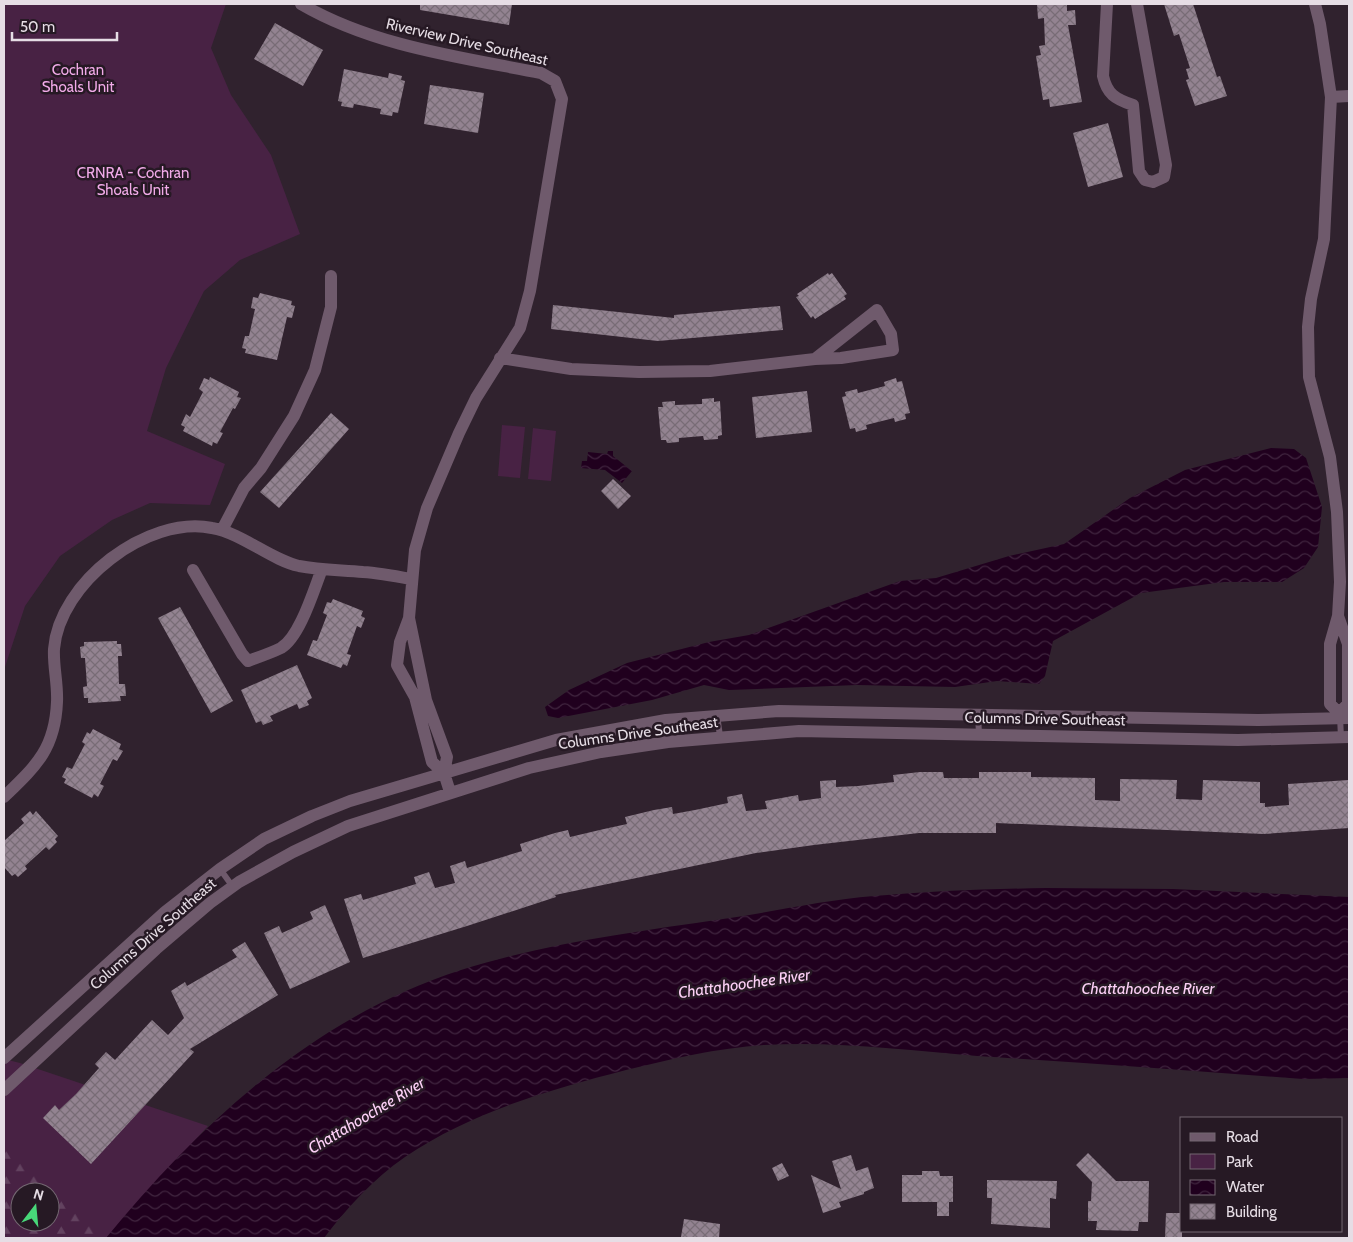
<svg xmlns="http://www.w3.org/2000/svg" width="1353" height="1242" viewBox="0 0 1353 1242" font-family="Cabin,sans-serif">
<defs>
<pattern id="forest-firs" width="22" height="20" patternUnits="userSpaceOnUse" patternTransform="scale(1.25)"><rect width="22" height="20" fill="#482244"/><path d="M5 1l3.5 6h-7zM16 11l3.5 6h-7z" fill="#62425f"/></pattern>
<pattern id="water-waves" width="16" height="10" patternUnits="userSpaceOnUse" patternTransform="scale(1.25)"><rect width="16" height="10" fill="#20001e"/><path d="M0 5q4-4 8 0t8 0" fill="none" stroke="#40253f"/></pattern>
<pattern id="building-cross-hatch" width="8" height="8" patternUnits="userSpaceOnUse" patternTransform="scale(1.25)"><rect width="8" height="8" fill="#938391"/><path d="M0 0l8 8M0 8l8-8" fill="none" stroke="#786c76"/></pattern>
</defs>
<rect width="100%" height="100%" fill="#30222e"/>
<!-- green -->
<path fill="#482244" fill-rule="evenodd" d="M4 4H226L211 48 231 95 271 155 300 234 240 260 204 291 166 368 147 431 225 464 210 505 150 503 112 520 60 556 25 606 4 670Z
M502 425 525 427 520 478 498 476Z
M533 428 556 431 551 481 528 479Z
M4 1059 20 1063 208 1126 106 1238H4ZM20 1192H50V1222H20Z"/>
<!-- forest -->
<path fill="url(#forest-firs)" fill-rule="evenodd" d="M4 1149 111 1232 106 1238H4ZM20 1192H50V1222H20Z"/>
<!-- water -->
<path fill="url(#water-waves)" d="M1271 448 1294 449 1306 458 1322 507 1318 547 1304 568 1282 582H1224L1141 593 1053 641 1045 676 1039 684 997 681 955 687 857 685 729 690 704 685 652 700 558 718 548 716 545 707 569 690 627 663 709 642 749 635 900 581 936 578 1009 556 1064 544 1130 498 1185 470Z
M608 451H613V456L632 471 622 483 605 470 581 468 582 461H587L588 452 607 454Z
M1046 888 1173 889 1349 897V1078L1303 1079C1194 1071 1086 1063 977 1056 906 1050 835 1041 764 1045 717 1048 671 1059 626 1070 549 1090 471 1112 405 1157 373 1179 347 1208 324 1238H106C201 1122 315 1017 461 970 546 943 635 932 723 919 773 912 823 900 874 896 931 891 989 889 1046 888Z"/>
<!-- building -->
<path fill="url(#building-cross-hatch)" d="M420 4H512L509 25 420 10Z
M1037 4H1067V11L1075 10 1076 25H1068L1082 102 1050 107 1049 99 1043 100 1036 56 1041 55 1039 46 1045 45 1044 18 1038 19Z
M1164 4H1193L1217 77 1220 76 1227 96 1195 106 1186 80 1189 79 1186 69 1190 68 1179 34 1174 36Z
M275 23 323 50 303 86 254 59Z
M344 69 388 78 389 73 402 76 401 80 405 81 398 113 393 112 392 116 380 114 381 109 354 104 353 108 341 106 342 102 338 101Z
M430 85 484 93 478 133 424 124Z
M1108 123 1123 177 1088 187 1073 133Z
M828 273 829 275 832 273 847 294 844 296 846 299 815 319 813 316 811 318 796 297 799 296 797 294Z
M260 293 292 301 291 305 295 306 292 318 287 317 277 360 245 353 246 349 242 348 245 336H249L255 309 251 308 253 297 258 298Z
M553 305 674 318V315L780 306 783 330 658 341 551 329Z
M210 377 239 392 237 397 241 398 235 409 233 408 220 432 223 433 217 444 213 442 212 446 183 431 185 427 181 425 186 414 190 417 203 392 199 389 204 378 209 380Z
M896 378 897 382 902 381 910 413 905 414 906 419 895 422 894 418 866 425 867 429 856 432 855 428 850 429 842 397 846 396 845 392 857 389 858 393 885 386 884 382Z
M807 391 812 432 756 438 752 397Z
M714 398V402L720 401 722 435 718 436V439L704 440 703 436 679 438V442L667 443 666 440H661L658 407H663L662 402 675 401V405L702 404V399Z
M331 413 349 429 279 508 260 492Z
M613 479 631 496 618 509 601 491Z
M333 599 363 611 361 616 365 618 361 628 357 626 347 654 351 655 347 666 343 664 341 668 307 655 313 640 317 641 327 615 323 613 327 602 331 603Z
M180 607 233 701 211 713 158 618Z
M117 641V644H121L122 656H118L119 684H125L126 696H120L121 701 88 703V698H84L83 687 87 686 85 658H81L80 647 84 646V642Z
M297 665 312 698 307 701 309 705 299 709 297 704 270 716 273 721 263 725 261 721 256 723 241 690Z
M93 729 121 744 119 749 123 751 117 761 113 759 100 784 104 786 98 797 94 794 92 798 64 783 66 779 62 777 67 767 72 769 85 744 82 742 87 732 90 734Z
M920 772H943L944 778H979V772H1031V777L1095 778V800L1120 801V779L1177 780 1176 799 1202 800 1203 780 1260 782V803H1265V807L1289 805 1288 784 1349 780V828L1264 834 996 823V833H919L814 845 756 853 555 895 556 897 467 926 363 958 344 899 361 894 363 900 416 884 414 877 429 872 435 888 455 883 450 866 465 861 467 868 522 851 520 844 555 833 568 830 570 837 604 829 627 824 625 817 654 810 672 807 673 814 695 810 728 803 727 797 742 794 746 811 767 809 765 801 798 795 799 801 821 798 820 781 836 780V787L858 786 894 782 893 775Z
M30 811 33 815 36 811 58 836 55 839 57 842 49 850 46 847 25 866 27 869 18 877 15 874 12 876 4 867V841L24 823 21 819Z
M325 905 350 962 290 989 264 933 279 926 282 933 313 919 310 912Z
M245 942 278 995 190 1049 194 1052 91 1164 43 1118 55 1105 59 1110 76 1094 99 1068 95 1064 106 1052 115 1060 152 1020 168 1035 184 1018 171 991 185 982 187 986 237 957 232 950Z
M1088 1153 1116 1181H1149L1148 1222H1139L1138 1231 1096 1230 1097 1221H1088V1201H1091L1092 1182 1076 1165Z
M851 1155 856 1171 868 1167 874 1188 864 1192V1194L839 1202 841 1207 823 1213 811 1175 841 1189 832 1161Z
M782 1163 789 1176 778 1181 772 1168Z
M922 1171H939L940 1176H953V1202H949V1216H937V1202H902V1175H922Z
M987 1180 1057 1181 1056 1199 1050 1198V1228L991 1224 992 1198H987Z
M1166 1213H1182V1238H1165Z
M684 1219 720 1224 719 1238 681 1237Z"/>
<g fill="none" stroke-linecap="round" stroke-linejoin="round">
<!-- lane -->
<path stroke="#6f5a6c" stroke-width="6" d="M978 714 979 734
M717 715 720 736
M1340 716 1341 738
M220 869 233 887"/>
<!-- street -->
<path stroke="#6f5a6c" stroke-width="12" d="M301 4C373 46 459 57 541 73L555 81 562 99 530 291 520 328 476 398 459 433 427 508 415 550 409 618 426 700 447 757 444 773 450 792
M1107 4 1103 76C1107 94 1115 99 1133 105L1139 171 1145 180 1153 182 1164 177 1166 165 1137 4
M1315 4 1320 24 1331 97 1324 239 1311 299 1308 327 1309 377 1330 457 1337 512 1340 582 1338 616 1330 644V704L1339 713 1348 704V644L1338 616
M1331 97 1349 96
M500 358 571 369 639 372 710 371 815 359 841 358 893 350 891 334 877 310 815 359
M222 530 244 488 261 468 294 416 315 370 331 307V276
M193 570 242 654 248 661C259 657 271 653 281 648 300 637 314 589 322 569
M409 618 400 642 397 665 415 697 432 762 444 773
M4 797C36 766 55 749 57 702 58 684 53 666 54 649 59 583 147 515 212 528 242 533 271 560 299 566 320 570 342 570 363 572 379 573 395 576 411 579
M4 1058 165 912 220 869 264 839 312 816 350 801 556 740 666 720 779 711 1258 720 1349 718
M4 1090 156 949 210 903 239 882 293 852 348 826 529 768 601 752 668 742 799 731 1238 740 1349 737"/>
</g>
<g text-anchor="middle" stroke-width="5" stroke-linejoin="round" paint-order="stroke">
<!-- street labels -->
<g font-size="15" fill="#e6dde5" stroke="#261924">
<text transform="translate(467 42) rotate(13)" y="5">Riverview Drive Southeast</text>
<text transform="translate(1045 719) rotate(1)" y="5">Columns Drive Southeast</text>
<text transform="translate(638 733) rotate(-8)" y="5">Columns Drive Southeast</text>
<text transform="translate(153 934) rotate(-41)" y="5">Columns Drive Southeast</text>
</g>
<!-- park labels -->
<g font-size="15" fill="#f1aae8" stroke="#261924">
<text x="78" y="75">Cochran<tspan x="78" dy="17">Shoals Unit</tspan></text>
<text x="133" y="178">CRNRA - Cochran<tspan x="133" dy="17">Shoals Unit</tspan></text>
</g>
<!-- water labels -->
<g font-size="16" font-style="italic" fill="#fcd0f6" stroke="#261924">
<text transform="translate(744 983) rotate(-8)" y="6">Chattahoochee River</text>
<text x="1148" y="994">Chattahoochee River</text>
<text transform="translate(366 1115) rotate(-31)" y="6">Chattahoochee River</text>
</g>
</g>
<!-- border -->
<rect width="1353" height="1242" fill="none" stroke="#e6dde5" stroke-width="10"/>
<!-- legend -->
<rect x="1180" y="1117" width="162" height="115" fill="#261924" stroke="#736771"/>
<rect x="1190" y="1133" width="25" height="8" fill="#6f5a6c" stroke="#736771"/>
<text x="1226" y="1142" font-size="15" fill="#e6dde5">Road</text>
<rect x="1190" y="1154" width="25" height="15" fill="#482244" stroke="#736771"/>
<text x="1226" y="1167" font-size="15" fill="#e6dde5">Park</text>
<rect x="1190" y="1180" width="25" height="15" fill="url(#water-waves)" stroke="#736771"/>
<text x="1226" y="1192" font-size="15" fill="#e6dde5">Water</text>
<rect x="1190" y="1204" width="25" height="15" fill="url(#building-cross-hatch)" stroke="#736771"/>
<text x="1226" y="1217" font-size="15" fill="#e6dde5">Building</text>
<!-- north arrow -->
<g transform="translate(35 1207) rotate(16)"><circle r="24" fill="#261924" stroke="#736771"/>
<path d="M0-4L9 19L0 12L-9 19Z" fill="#48d779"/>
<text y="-8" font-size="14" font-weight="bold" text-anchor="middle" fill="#e6dde5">N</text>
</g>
<!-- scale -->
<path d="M12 32v8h105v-8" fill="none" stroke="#e6dde5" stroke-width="2.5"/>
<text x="20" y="32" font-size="15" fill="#e6dde5" stroke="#261924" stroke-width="4" paint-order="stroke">50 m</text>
</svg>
